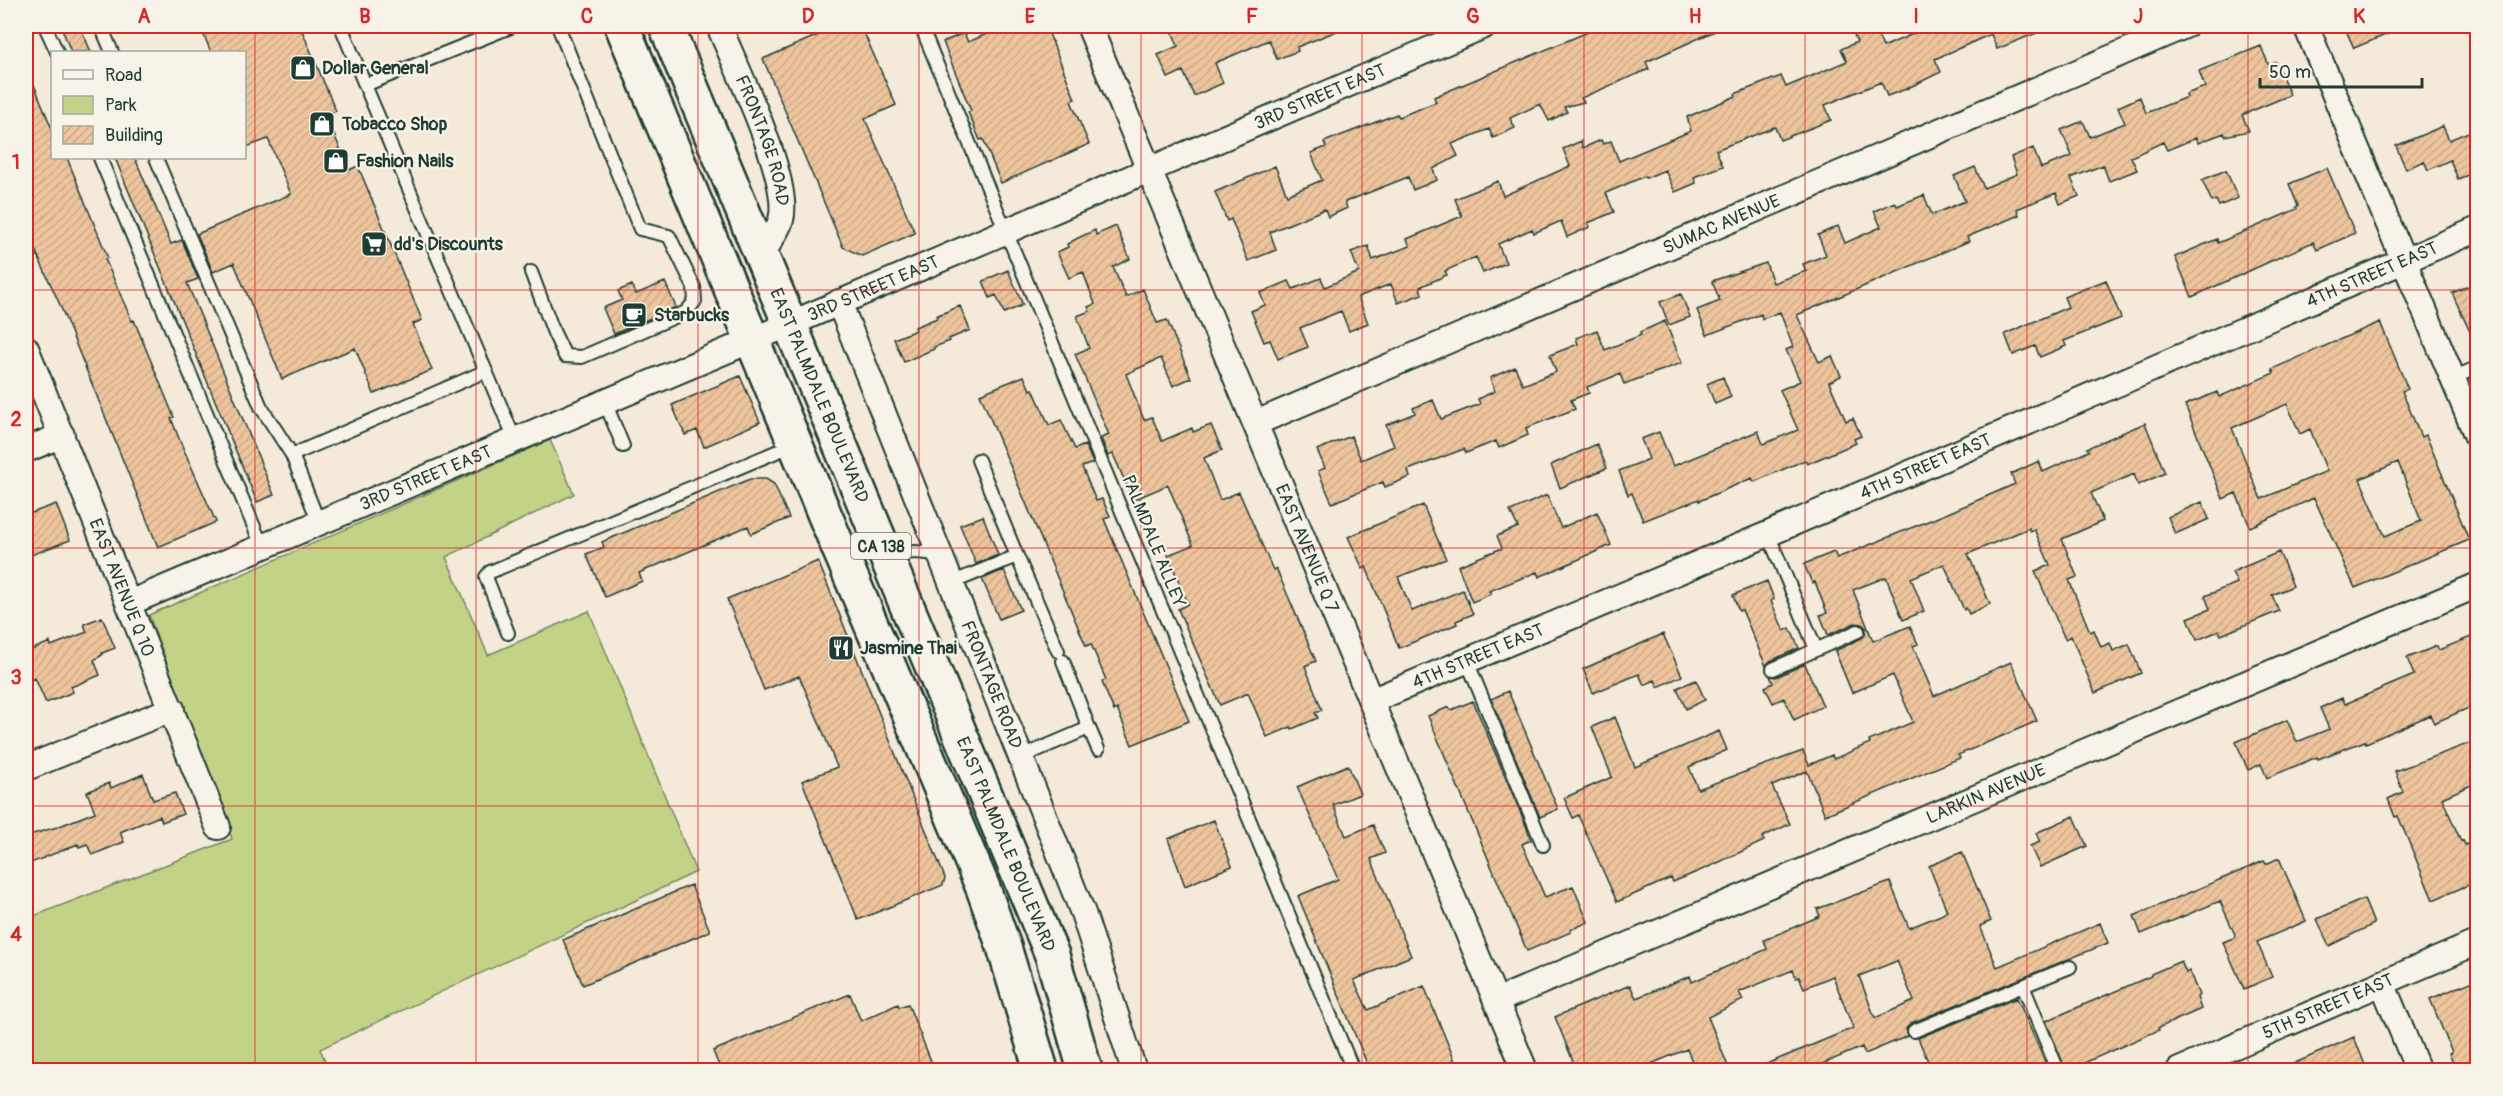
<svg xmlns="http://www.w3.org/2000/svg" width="2503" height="1096" viewBox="0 0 2503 1096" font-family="Pangolin,sans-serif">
<defs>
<pattern id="building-hatch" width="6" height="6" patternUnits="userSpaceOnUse" patternTransform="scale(1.5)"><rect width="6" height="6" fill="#eec49d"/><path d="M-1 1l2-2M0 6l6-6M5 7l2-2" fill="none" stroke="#cca988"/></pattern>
</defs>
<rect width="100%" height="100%" fill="#f5ead9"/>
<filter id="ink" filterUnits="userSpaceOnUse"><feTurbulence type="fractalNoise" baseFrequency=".0167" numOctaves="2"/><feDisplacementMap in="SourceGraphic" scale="12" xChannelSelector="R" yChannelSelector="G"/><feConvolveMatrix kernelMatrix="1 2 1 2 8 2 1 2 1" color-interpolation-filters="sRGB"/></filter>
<g filter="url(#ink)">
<!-- green -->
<path fill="#c2d387" stroke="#70885e" stroke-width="1.5" d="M550 440 574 494 446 557 488 655 589 611 696 872 320 1049 329 1070H26V919L232 839 149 615Z"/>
<!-- building -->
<path fill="url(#building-hatch)" stroke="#1f3d34" stroke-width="1.5" fill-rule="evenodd" d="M61 26H80L91 52H71Z
M200 26H300L336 111 326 115 349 170 358 166 422 320 413 324 432 370 374 394 355 348 282 379 234 263 213 272 197 234 291 194 268 139 244 148V52H211Z
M839 26H861L896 105 865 119 915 233 862 256 843 247 763 59Z
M1006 26H1046L1075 99 1071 101 1089 144 1001 183 983 139 980 140 968 112 971 111 943 42 964 33 968 42Z
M1170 26H1349L1297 47 1298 51 1277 59 1269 40 1215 63 1223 83 1194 96 1183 71 1168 78 1158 55 1178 46Z
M1602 26H1726L1646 62 1649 69 1581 98 1584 102 1564 107 1567 112 1549 121 1540 104 1510 118 1515 128 1493 138 1489 129 1452 144 1458 156 1433 169 1437 180 1413 190 1408 177 1345 202 1347 208 1328 217 1325 209 1270 232 1276 250 1248 261 1231 219 1227 221 1215 192 1275 166 1287 195 1322 180 1311 153 1326 147 1324 142 1397 114 1399 117 1436 102 1434 97Z
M1874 26 1883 47 1915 33 1912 26H2054L1997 49 1991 34 1935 59 1941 72 1906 89 1887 96 1881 82 1825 105 1831 120 1811 128 1780 140 1775 127 1716 150 1723 166 1694 177 1696 183 1675 192 1665 170 1646 178 1645 176 1606 193 1614 212 1588 223 1590 227 1567 237 1561 221 1534 233 1532 229 1498 244 1506 263 1483 273 1476 257 1445 271 1447 275 1420 287 1422 294 1398 303 1391 284 1358 297 1368 323 1349 331 1341 311 1300 328 1308 347 1278 359 1270 340 1264 342 1251 311 1265 305 1260 293 1289 281 1293 289 1321 278 1325 287 1359 272 1351 252 1368 246 1373 260 1410 246 1407 239 1462 216 1455 199 1498 181 1503 196 1570 166 1563 149 1581 141 1583 148 1601 140 1603 144 1611 141 1619 161 1691 131 1687 117 1736 96 1735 94 1781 76 1786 87 1847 61 1841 49 1857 42 1854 35Z
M2344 26H2407L2354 48Z
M2261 46 2269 66 2276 62 2290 95 2242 115 2249 131 2225 136 2224 133 2198 143 2196 138 2167 150 2163 142 2131 157 2137 170 2109 181 2103 165 2071 178 2079 196 2060 204 2056 193 2017 209 2019 215 1967 237 1969 241 1797 315 1819 362 1832 356 1841 376 1829 382 1846 421 1853 418 1861 436 1854 439 1856 443 1807 464 1805 460 1754 482 1752 478 1699 501V499L1643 521 1632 493 1628 495 1619 471 1649 459 1641 439 1659 432 1673 466 1758 431 1763 444 1798 430 1780 390 1800 381 1786 350 1793 347 1780 312 1762 319 1761 314 1707 335 1697 310 1720 301 1712 281 1766 263 1773 283 1806 271 1803 264 1826 255 1818 235 1838 226 1845 243 1881 227 1874 211 1895 202 1897 206 1924 195 1932 215 1965 201 1954 176 1975 167 1984 188 2017 174 2011 157 2033 148 2041 168 2072 156 2061 130 2083 121 2090 137 2125 123 2118 107 2140 97 2146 113 2187 97 2186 94 2205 87 2199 71Z
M26 65 52 129V158H67L108 258 105 259 132 321 134 320 174 417 171 418 180 441 216 522 158 547 60 305 31 241 34 240 26 221Z
M2443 126 2449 140 2478 128V171L2458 179 2450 160 2428 170 2424 161 2406 169 2396 146Z
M115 158H135L171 244 182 240 198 279 187 283 274 495 257 502Z
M2327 168 2355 233 2317 250 2313 242 2192 297 2175 257 2217 239 2218 243 2297 209 2296 207 2298 206 2289 184Z
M2226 170 2238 198 2219 206 2216 200 2212 202 2202 180Z
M1116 226 1130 259 1113 267 1126 297 1143 289 1157 323 1167 320 1191 378 1173 386 1161 358 1126 374 1144 420 1152 417 1162 441 1192 428 1193 432 1211 425 1222 450 1204 458 1220 500 1239 492 1273 570 1276 568 1316 661 1305 666 1322 710 1315 713 1318 718 1292 729 1291 727 1267 737 1248 693 1220 705 1178 609 1188 604 1168 555 1193 545 1168 485 1133 500 1113 454 1108 456 1101 438 1109 435 1075 354 1089 348 1077 316 1090 311 1088 307 1095 304 1083 272 1069 278 1057 252 1068 247 1067 244 1078 238 1095 230 1096 235Z
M1008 270 1023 305 1004 313 996 295 990 298 983 281Z
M2106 280 2121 318 2064 341 2066 346 2040 357 2035 346 2013 355 2005 334 2068 307 2064 297Z
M665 282 676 307 614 334 603 308 622 300 618 291 632 285 636 294Z
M2478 282V349L2452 293Z
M1681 294 1690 317 1669 325 1660 302Z
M960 306 970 330 949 339 950 341 934 347V349L904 362 894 339 916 330 915 327 937 318 936 316Z
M1665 321 1682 363 1624 384 1620 374 1587 387 1589 393 1571 400 1575 409 1526 428 1528 435 1499 448 1496 441 1466 453 1464 449 1408 470 1410 477 1385 487 1383 482 1332 503 1318 471 1325 468 1317 450 1351 436 1361 460 1394 446 1386 425 1415 413 1413 408 1433 400 1441 419 1480 404 1478 399 1495 391 1490 378 1515 367 1523 385 1556 372 1550 355 1578 344 1576 338 1597 330 1605 350 1641 335 1640 332Z
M2380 322 2408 389 2402 391 2421 437 2426 435 2469 540 2355 588 2314 498 2250 527 2236 493 2223 499 2185 405 2217 392 2219 397 2274 373 2272 369ZM2287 404 2300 434 2310 429 2327 471 2261 499 2232 428ZM2398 462 2421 521 2385 536 2360 479Z
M740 376 760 422 704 447 697 430 685 435 672 405Z
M1024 376 1030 390 1033 389 1049 425 1061 420 1075 449 1085 445 1093 463 1082 467 1096 501 1102 499 1110 516 1104 519 1189 721 1132 745 1117 709 1114 711 1102 682 1106 680 1091 644 1086 646 980 394Z
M1723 377 1731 397 1715 404 1707 384Z
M2145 423 2165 473 2138 485 2134 474 2091 493 2103 521 2062 539 2077 577 2069 580 2090 632 2094 630 2101 647 2110 643 2113 651 2129 644 2141 673 2095 693 2071 636 2065 639 2035 571 2050 565 2034 529 2030 531 2029 528 1968 554 1990 604 1969 614 1966 608 1964 610 1944 564 1911 578 1924 611 1903 620 1886 577 1853 590 1873 641 1910 626 1918 644 1913 646 1934 696 2011 662 2037 721 1958 755 1960 758 1825 815 1807 771 1772 786 1790 824 1762 837 1764 841 1711 866 1673 882 1671 878 1617 902 1578 815 1573 818 1564 798 1612 777 1592 727 1615 717 1635 767 1719 731 1727 750 1689 767 1698 789 1803 751 1809 765 1832 755 1834 759 1870 743 1869 741 1913 722 1893 675 1852 693 1835 651 1862 638 1865 635 1866 628 1862 624 1855 623 1828 635 1820 615 1827 613 1815 582 1812 583 1804 564 1834 552 1837 558 1948 513 2015 484 2011 474 2039 461 2043 472 2089 451 2087 448Z
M1597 444 1607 468 1560 488 1551 465Z
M750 479H766L774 484 789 518 751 534 748 526 639 573 642 581 605 597 586 554 604 547 602 542Z
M1547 495 1561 528 1597 512 1611 545 1539 577 1537 572 1489 591 1491 594 1472 602 1458 566 1502 548 1497 536 1518 527 1510 511Z
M2202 502 2209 519 2175 534 2168 517Z
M56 504 70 540 26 557V515Z
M1423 505 1446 559 1398 577 1412 611 1463 590 1473 614 1456 621 1457 624 1399 648 1366 567 1363 569 1348 537Z
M983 516 998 555 976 564 960 525Z
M2279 552 2293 586 2272 595 2279 611 2221 635 2219 631 2197 640 2188 618 2210 609 2205 596 2237 583 2232 572Z
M818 561 945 878 943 885 858 920 802 781 837 767 819 722 799 676 764 690 727 599Z
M1004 570 1021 610 999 619 982 579Z
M1767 581 1774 599 1771 601 1784 631 1790 628 1799 648 1770 661 1766 666 1742 610 1739 611 1733 595Z
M102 617 115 648 102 653V655L94 660 100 675 71 687 73 692 46 703 35 678 26 682V652L50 642 51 646 87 632 84 624Z
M1663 634 1682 676 1658 687 1655 680 1644 685 1639 674 1593 693 1583 669Z
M2478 634V704L2434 723 2430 715 2366 743 2365 741 2318 759 2317 757 2267 778 2261 764 2248 770 2236 742 2287 720 2297 742 2329 729 2320 708 2342 698 2345 704 2414 675 2407 658 2437 646 2439 650Z
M1805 664 1823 706 1794 720 1784 698 1773 703 1765 687 1773 683 1770 676 1776 677Z
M1696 680 1705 700 1686 709 1677 688Z
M1508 691 1558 809 1540 817 1491 699Z
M1473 701 1525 823 1531 840 1522 844 1545 897 1573 886 1588 922 1570 930 1571 932 1527 951 1428 716 1449 707 1451 710Z
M2478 740V782L2442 798 2461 841 2463 840 2465 845 2478 840V881L2433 900 2398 816 2395 817 2388 799 2403 792 2395 771Z
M1348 765 1360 794 1333 805 1346 836 1373 825 1385 853 1371 859 1411 956 1354 980 1368 1010 1424 986 1457 1066 1446 1071H1370L1298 896 1338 879 1297 787Z
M143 774 153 800 175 793 183 814 162 822 160 816 120 832 124 842 92 855 87 844 79 847 78 844 26 865V836L57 827 95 812 87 792 109 783 111 788Z
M2074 816 2087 846 2040 867 2030 846 2040 842 2036 833Z
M1214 820 1232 866 1185 886 1168 839Z
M1962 852 1991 921 1980 926 1997 967 2100 923 2108 943 1911 1023 1906 1029 1908 1036 1865 1054 1862 1047 1806 1071 1752 1070 1853 1028 1833 976 1804 988 1799 977 1796 978 1793 970 1739 992 1743 1000 1708 1017 1730 1071H1696L1687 1049 1634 1071H1577L1555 1017 1630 985 1636 998 1690 976 1692 982 1767 949 1764 940 1820 916 1817 909 1890 882 1909 928 1941 915 1947 911 1929 866ZM1897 961 1914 1001 1875 1018 1859 976Z
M2279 858 2306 921 2257 942 2272 977 2244 989 2223 942 2236 937 2220 901 2141 934 2134 916 2264 861 2266 864Z
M691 885 710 931 583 985 563 940Z
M2364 899 2374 924 2329 946 2317 919Z
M2181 961 2186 973 2189 971 2199 995 2197 997 2201 1009 2158 1028 2159 1030 2066 1071 2046 1021 2151 976V974Z
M2478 979V1071H2456L2449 1053 2452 1052 2430 999Z
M850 994 861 1021 898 1004 899 1007 908 1004 935 1071H721L713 1051Z
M2017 998 2049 1071H1932L1918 1038Z
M2354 1037 2365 1065 2352 1071H2277Z"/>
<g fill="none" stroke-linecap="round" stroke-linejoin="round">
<defs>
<path id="lane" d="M45 26 57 52
M101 26 112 52
M341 26 365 85
M513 26 365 85 515 440
M921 26 1353 1070
M100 158 262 546
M156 158 261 407 292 455
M531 272 554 333 565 356 582 357 686 312 695 301 694 287 669 236 640 229 558 26
M2453 378 2478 367
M605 402 623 446
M978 460 1017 556
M319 523 292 455 486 371
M1768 534 1816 649
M889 554 915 552 939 554
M951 583 1017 556 1058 651
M508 633 486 577 490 572 795 444
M1467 661 1543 845
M1773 669 1858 631
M1089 728 1098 749
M1021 757 1089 728 1063 661
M2023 986 2070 967
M1914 1031 2023 986 2058 1070"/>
<g id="street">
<path id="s1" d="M719 26C736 68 792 180 781 220 777 232 767 245 761 257"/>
<path id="s2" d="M1089 26 1525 1070"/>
<path d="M2306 26 2478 439"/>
<path id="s3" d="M839 302 1083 913 1134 1070"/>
<path id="s4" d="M26 348 218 827"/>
<path id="s5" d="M1256 423 2185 26"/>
<path d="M26 450 62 435"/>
<path id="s6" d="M129 603 790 324 1484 26"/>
<path id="s7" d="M1371 701 1768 534 2478 229"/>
<path d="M26 768 172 709"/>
<path d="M2383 985 2418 1070"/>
<path id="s8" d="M1496 1001 2478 585"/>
<path id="s9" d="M2179 1070 2478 942"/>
</g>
<g id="highway">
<path d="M622 26 826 518 983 888 1004 947 1041 1070"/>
<path id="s10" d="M666 26 1052 955 1085 1070"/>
</g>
</defs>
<!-- lane casing -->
<use href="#lane" stroke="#1f3d34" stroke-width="16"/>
<!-- street casing -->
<use href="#street" stroke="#1f3d34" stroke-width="28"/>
<!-- highway casing -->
<use href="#highway" stroke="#1f3d34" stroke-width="38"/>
<!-- lane -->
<use href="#lane" stroke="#f7f3e8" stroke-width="12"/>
<!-- street -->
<use href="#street" stroke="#f7f3e8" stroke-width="24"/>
<!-- highway -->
<use href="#highway" stroke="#f7f3e8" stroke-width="33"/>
</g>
</g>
<!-- grid -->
<path fill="none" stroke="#d62828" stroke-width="1.5" stroke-opacity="0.55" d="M255 26V1070M476 26V1070M698 26V1070M919 26V1070M1141 26V1070M1362 26V1070M1584 26V1070M1805 26V1070M2027 26V1070M2248 26V1070M26 290H2478M26 548H2478M26 806H2478"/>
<!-- icons -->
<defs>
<symbol id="shop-square" viewBox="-11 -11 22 22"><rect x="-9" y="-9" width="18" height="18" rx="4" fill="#1f3d34" stroke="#f7f3e8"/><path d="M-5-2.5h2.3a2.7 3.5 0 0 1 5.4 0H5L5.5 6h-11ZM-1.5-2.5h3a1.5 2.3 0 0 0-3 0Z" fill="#fff"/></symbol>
<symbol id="supermarket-square" viewBox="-11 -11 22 22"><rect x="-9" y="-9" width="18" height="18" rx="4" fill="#1f3d34" stroke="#f7f3e8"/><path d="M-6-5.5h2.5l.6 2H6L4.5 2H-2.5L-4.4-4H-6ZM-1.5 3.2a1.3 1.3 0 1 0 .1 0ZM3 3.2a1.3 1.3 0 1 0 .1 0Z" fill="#fff"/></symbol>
<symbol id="cafe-square" viewBox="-11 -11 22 22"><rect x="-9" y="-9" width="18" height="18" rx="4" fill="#1f3d34" stroke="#f7f3e8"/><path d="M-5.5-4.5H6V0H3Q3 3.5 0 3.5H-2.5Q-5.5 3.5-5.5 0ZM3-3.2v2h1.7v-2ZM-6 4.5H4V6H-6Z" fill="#fff"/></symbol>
<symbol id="restaurant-square" viewBox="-11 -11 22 22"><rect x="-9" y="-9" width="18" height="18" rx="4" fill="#1f3d34" stroke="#f7f3e8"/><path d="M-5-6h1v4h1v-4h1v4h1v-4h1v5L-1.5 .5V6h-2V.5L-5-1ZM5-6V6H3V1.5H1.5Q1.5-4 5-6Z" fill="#fff"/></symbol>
</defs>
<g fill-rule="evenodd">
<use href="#shop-square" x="288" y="53" width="30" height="30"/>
<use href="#shop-square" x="307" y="109" width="30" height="30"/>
<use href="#shop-square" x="321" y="146" width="30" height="30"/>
<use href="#supermarket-square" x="359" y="229" width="30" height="30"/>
<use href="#cafe-square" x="619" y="300" width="30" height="30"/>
<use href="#restaurant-square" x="826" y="633" width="30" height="30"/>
</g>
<g text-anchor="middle" stroke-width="4.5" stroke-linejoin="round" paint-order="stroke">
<!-- shield labels -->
<rect fill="#f7f3e8" stroke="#60746a" stroke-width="1.5" x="851" y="533" width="60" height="26" rx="4.5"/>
<g font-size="16" font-weight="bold" fill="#1f3d34">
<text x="881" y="552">CA 138</text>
</g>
<!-- poi labels -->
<g font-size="18" font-weight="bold" fill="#1f3d34" stroke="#f7f3e8" text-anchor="start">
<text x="322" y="74">Dollar General</text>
<text x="342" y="130">Tobacco Shop</text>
<text x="356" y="167">Fashion Nails</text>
<text x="394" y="250">dd's Discounts</text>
<text x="654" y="321">Starbucks</text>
<text x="860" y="654">Jasmine Thai</text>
</g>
<!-- street labels -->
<g font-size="18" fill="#1f3d34" stroke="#f7f3e8">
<text dy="6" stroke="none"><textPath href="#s6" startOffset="1294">3RD STREET EAST</textPath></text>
<text dy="6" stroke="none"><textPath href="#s1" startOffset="123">FRONTAGE ROAD</textPath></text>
<text dy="6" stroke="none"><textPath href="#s5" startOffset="506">SUMAC AVENUE</textPath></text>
<text dy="6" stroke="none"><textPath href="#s7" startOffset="1088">4TH STREET EAST</textPath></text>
<text dy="6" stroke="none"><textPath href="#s6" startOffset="808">3RD STREET EAST</textPath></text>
<text dy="6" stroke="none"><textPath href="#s10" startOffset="400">EAST PALMDALE BOULEVARD</textPath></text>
<text dy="6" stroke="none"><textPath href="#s7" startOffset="602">4TH STREET EAST</textPath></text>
<text dy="6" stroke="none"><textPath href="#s6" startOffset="322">3RD STREET EAST</textPath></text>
<text transform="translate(1154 541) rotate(68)" y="6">PALMDALE ALLEY</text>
<text dy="6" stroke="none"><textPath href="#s2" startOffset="566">EAST AVENUE Q 7</textPath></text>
<text dy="6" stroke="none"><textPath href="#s4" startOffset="258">EAST AVENUE Q 10</textPath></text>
<text dy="6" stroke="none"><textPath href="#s7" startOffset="116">4TH STREET EAST</textPath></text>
<text dy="6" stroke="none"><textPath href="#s3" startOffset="412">FRONTAGE ROAD</textPath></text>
<text dy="6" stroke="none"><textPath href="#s8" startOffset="532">LARKIN AVENUE</textPath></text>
<text dy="6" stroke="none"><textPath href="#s10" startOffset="886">EAST PALMDALE BOULEVARD</textPath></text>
<text dy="6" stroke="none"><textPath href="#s9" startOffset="162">5TH STREET EAST</textPath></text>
</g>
</g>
<!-- margin -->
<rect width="2503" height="1096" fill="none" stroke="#f7f3e8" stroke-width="66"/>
<!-- legend -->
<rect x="51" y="51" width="195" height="108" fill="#f7f3e8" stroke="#a1aaa0" stroke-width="1.5"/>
<rect x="63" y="70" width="30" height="9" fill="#f7f3e8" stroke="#a1aaa0" stroke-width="1.5"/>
<text x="105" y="81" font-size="18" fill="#1f3d34">Road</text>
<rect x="63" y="96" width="30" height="18" fill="#c2d387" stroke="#a1aaa0" stroke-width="1.5"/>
<text x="105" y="111" font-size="18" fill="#1f3d34">Park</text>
<rect x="63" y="126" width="30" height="18" fill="url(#building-hatch)" stroke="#a1aaa0" stroke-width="1.5"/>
<text x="105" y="141" font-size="18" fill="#1f3d34">Building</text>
<!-- scale -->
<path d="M2260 78v9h162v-9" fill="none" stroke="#1f3d34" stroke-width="3"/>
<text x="2269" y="78" font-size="18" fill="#1f3d34" stroke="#f7f3e8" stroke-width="4.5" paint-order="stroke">50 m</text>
<rect x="33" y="33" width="2437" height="1030" fill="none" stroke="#d62828" stroke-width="2"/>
<g font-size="20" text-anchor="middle" font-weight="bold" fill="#d62828">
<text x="144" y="23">A</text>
<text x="365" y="23">B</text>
<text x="587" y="23">C</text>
<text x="808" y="23">D</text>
<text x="1030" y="23">E</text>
<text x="1252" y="23">F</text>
<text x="1473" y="23">G</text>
<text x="1695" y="23">H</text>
<text x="1916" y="23">I</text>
<text x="2138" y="23">J</text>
<text x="2359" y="23">K</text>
<text x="16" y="169">1</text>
<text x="16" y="426">2</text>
<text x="16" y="684">3</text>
<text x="16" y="941">4</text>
</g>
</svg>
